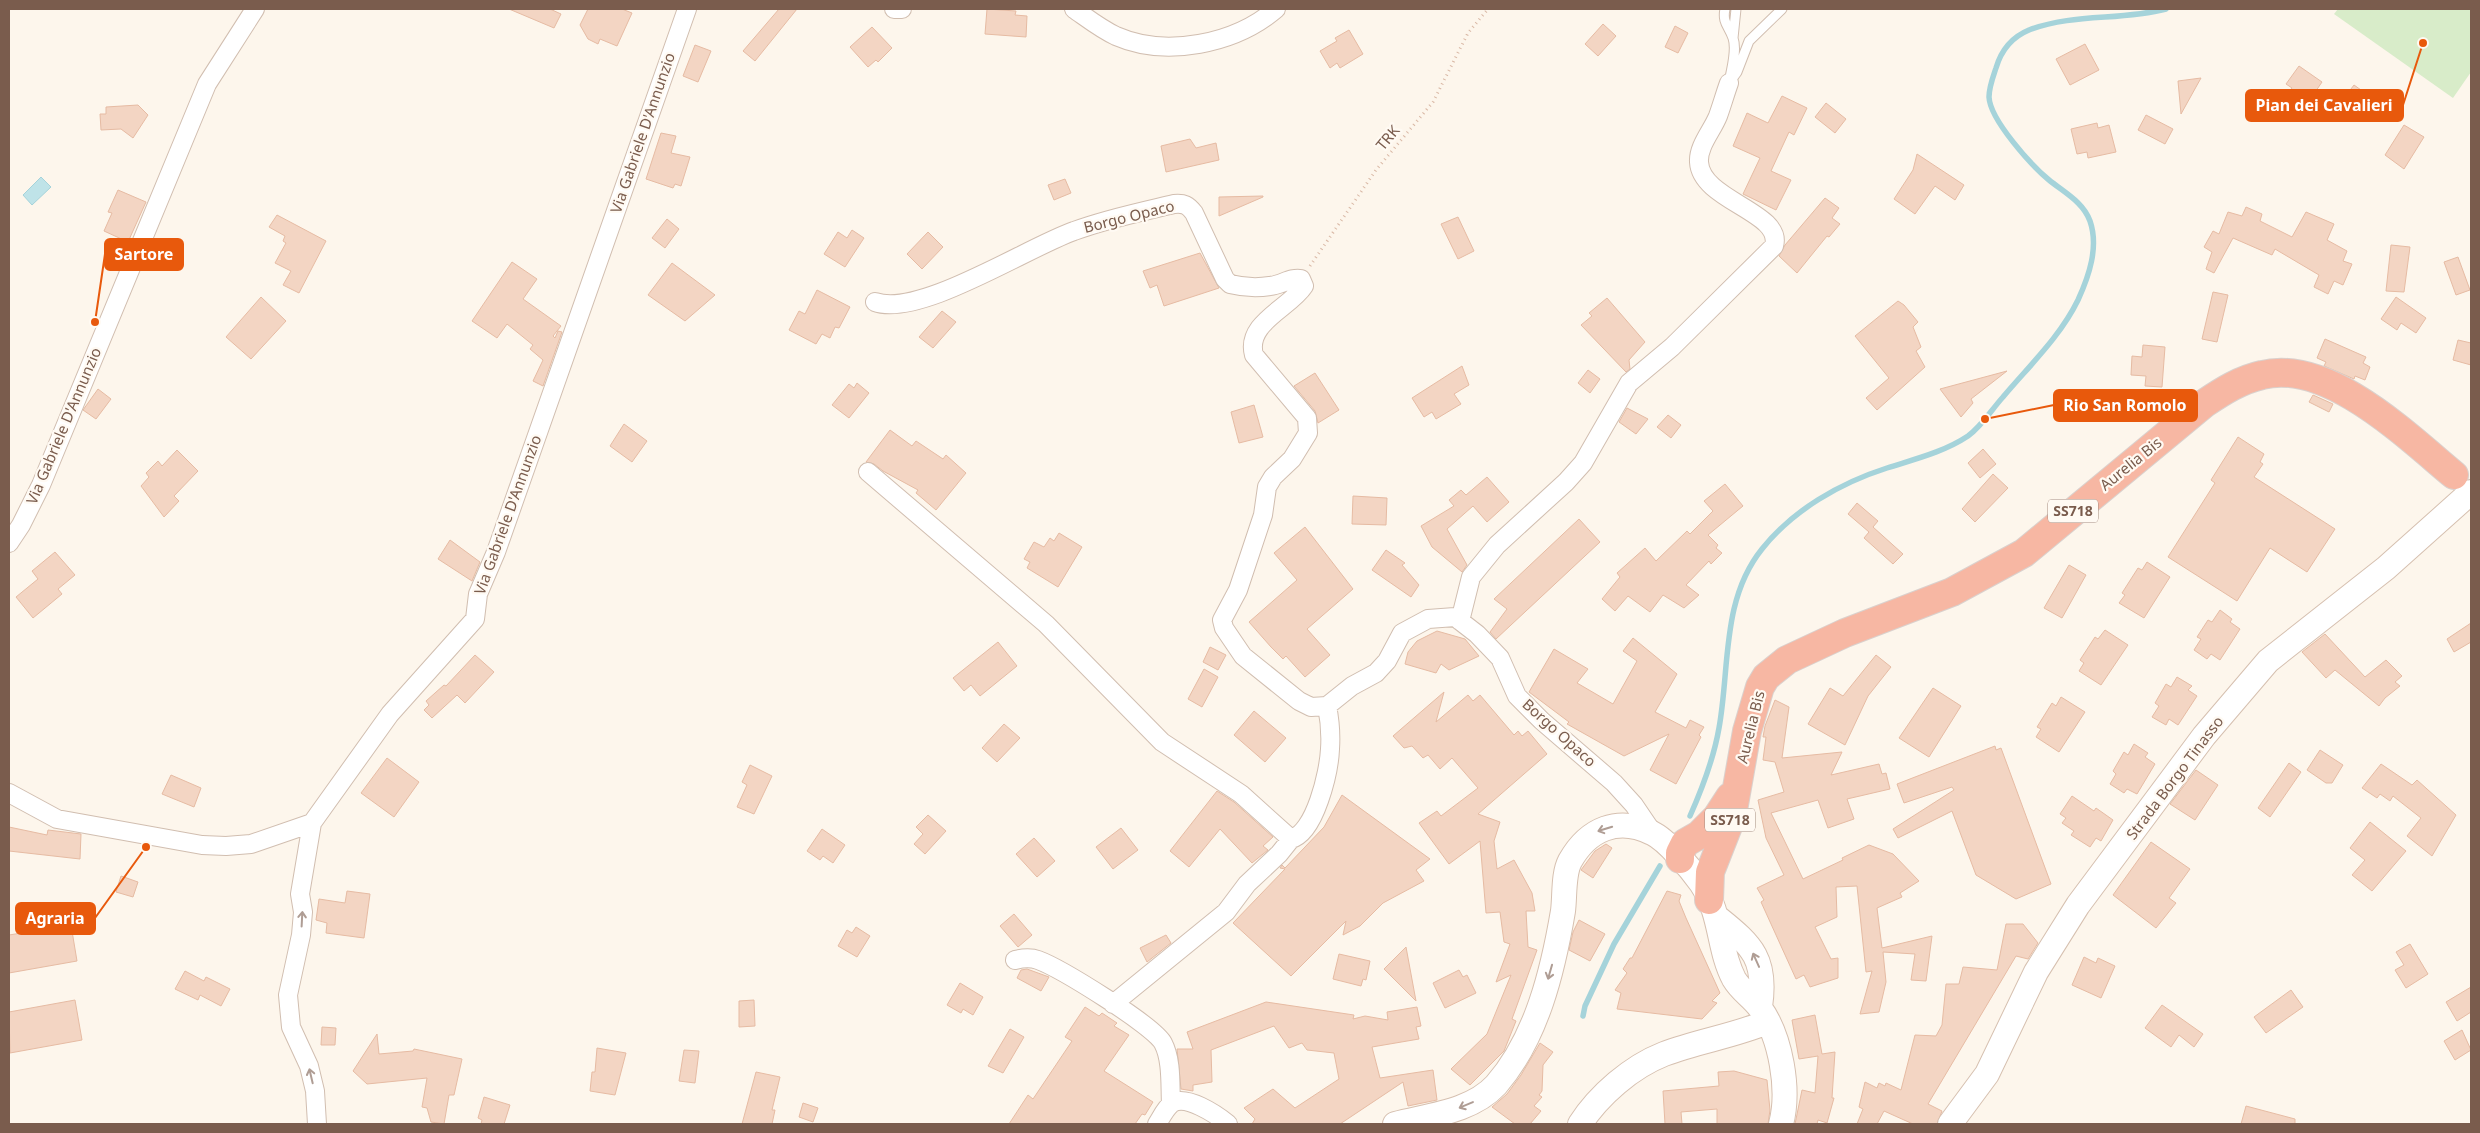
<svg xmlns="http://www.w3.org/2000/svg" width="2480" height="1133" viewBox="0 0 2480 1133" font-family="'Noto Sans',sans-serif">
<rect width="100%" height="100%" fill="#fdf6ec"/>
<!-- green -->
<path fill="#d8ecc9" d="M2338 9H2471V72L2453 98 2334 14Z"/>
<!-- water -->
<path fill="#bfe3e8" stroke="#a5d3da" d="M41 177 51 187 32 205 23 195Z"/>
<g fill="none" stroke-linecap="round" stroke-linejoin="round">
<!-- stream -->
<path stroke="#a5d3da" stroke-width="5.5" d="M1690 816C1702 789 1714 757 1719 728 1730 668 1721 600 1762 549 1793 510 1840 483 1887 468 1915 459 1944 452 1968 436 1982 426 1992 409 2003 397 2029 366 2060 337 2078 300 2089 276 2099 247 2090 221 2083 202 2065 193 2049 180 2032 166 1990 120 1989 97 1989 87 1993 77 1996 68 2001 51 2012 37 2029 30 2074 13 2120 21 2166 9
M1583 1016 1585 1006 1614 944 1660 866"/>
</g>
<!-- building -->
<path fill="#f3d5c3" stroke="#e6bba3" d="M509 9H550L561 14 554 28Z
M588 9H622L632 13 617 46 600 39 598 44 588 39 580 25Z
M779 9H797L755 61 743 51Z
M987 9 1016 11 1015 15 1027 16 1026 37 985 34Z
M1603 24 1616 36 1598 56 1585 44Z
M1675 26 1688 33 1678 53 1665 47Z
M872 27 892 48 878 62 876 60 868 67 850 47Z
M1349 30 1363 54 1340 68 1337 63 1330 68 1320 51 1337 41 1335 38Z
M2085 44 2099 70 2070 85 2056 59Z
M695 45 711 51 698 82 683 76Z
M2299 66 2322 82 2296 120 2283 111 2292 97 2287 94 2292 88 2286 84Z
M2201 78 2181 114 2178 81Z
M2354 85 2368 95 2354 115 2341 102Z
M1782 96 1807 108 1794 135 1789 132 1771 171 1791 180 1776 210 1743 194 1760 158 1733 146 1747 113 1768 123Z
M1826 103 1846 119 1835 133 1815 117Z
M138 105 148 115 133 138 121 129 101 130 100 114H106V107Z
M2146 115 2173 129 2165 144 2138 130Z
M2097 123 2098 128 2109 125 2116 152 2088 158 2087 152 2077 154 2071 129Z
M2404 125 2424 137 2404 169 2385 155Z
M661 133 676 136 671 153 690 157 681 186 675 184 673 188 646 179Z
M1190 139 1196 148 1216 143 1219 160 1166 172 1161 146Z
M1917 154 1964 185 1955 200 1935 186 1915 214 1894 199 1913 170Z
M1065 179 1071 193 1054 200 1048 185Z
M118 190 146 202 128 242 104 231 112 213 108 212Z
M1263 196V197L1219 216V197Z
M1825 198 1839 208 1832 218 1840 224 1829 237 1827 236 1797 273 1779 256 1785 245Z
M2246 207 2262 214 2260 221 2292 237 2306 212 2334 224 2327 240 2347 251 2343 261 2352 264 2343 285 2334 281 2328 294 2314 287 2319 275 2275 249 2272 255 2233 238 2214 273 2206 269 2212 252 2204 247 2213 231 2219 234 2228 212 2242 216Z
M277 215 326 241 299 293 283 285 291 271 275 263 286 243 283 241 285 236 269 227Z
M1458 217 1474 251 1458 259 1441 224Z
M667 219 679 229 665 248 652 238Z
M852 230 864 238 845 267 824 254 838 232 847 238Z
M928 232 943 247 922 269 907 254Z
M2391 245 2410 247 2404 292 2386 291Z
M1200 253 1219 288 1164 306 1157 285 1150 288 1143 271Z
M2458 257 2470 290 2456 295 2444 262Z
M512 262 537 279 523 299 561 326 553 336 555 338 558 331 562 332 543 386 533 381 543 360 530 349 533 345 507 324 497 338 472 321Z
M672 263 715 295 685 321 648 295Z
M817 290 850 307 839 328 835 327 830 338 822 334 816 344 789 330 799 311 805 314Z
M2213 292 2228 295 2217 342 2202 339Z
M261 297 286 321 251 359 226 337Z
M2396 297 2426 318 2416 333 2401 323 2397 330 2381 319Z
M1607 298 1645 342 1629 360 1630 369 1626 372 1581 325 1592 316 1589 313Z
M1898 301 1904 305 1918 322 1913 327 1921 347 1916 351 1925 367 1877 410 1866 398 1889 378 1855 336Z
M942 311 956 322 933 348 919 337Z
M2325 339 2366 357 2363 363 2370 367 2365 380 2355 376 2354 379 2324 366 2326 362 2317 358Z
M2458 340 2471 343V365L2453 360Z
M2143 345 2165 347 2162 387 2145 386 2146 376 2131 375 2132 356 2142 357Z
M1462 366 1469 385 1454 394 1461 404 1436 419 1432 412 1424 417 1412 398Z
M1588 370 1600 379 1590 393 1578 383Z
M2007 371 1971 399 1973 403 1961 417 1940 389Z
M1315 373 1339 410 1318 423 1315 411 1294 386Z
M857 383 869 393 849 418 832 405 849 384 854 388Z
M98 389 111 399 96 419 83 410Z
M2313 395 2333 404 2329 412 2309 402Z
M1254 405 1263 437 1239 443 1231 412Z
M1627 408 1648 419 1636 434 1619 422Z
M1668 415 1681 425 1671 438 1657 427Z
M624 424 647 441 632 462 610 446Z
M890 430 912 446 916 441 943 459 946 455 966 473 936 510 916 493 918 490 883 471 874 464 866 462Z
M2238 437 2264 454 2260 462 2263 464 2254 477 2335 529 2307 572 2270 548 2237 601 2168 557 2215 483 2211 480Z
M1983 449 1996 464 1980 478 1968 463Z
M177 450 198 471 174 496 179 501 164 517 141 486 149 477 146 473 158 461 162 466Z
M1993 474 2008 488 1975 522 1962 509Z
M1487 477 1509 502 1487 522 1473 506 1447 529 1467 565 1462 572 1432 547 1421 526 1454 506 1449 500 1461 490 1466 495Z
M1725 484 1743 506 1708 535 1718 545 1716 548 1722 553 1711 564 1709 561 1686 585 1699 595 1684 608 1663 595 1650 612 1628 596 1615 611 1602 599 1620 577 1617 573 1645 548 1656 561 1687 531 1690 534 1713 511 1704 501Z
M1353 496 1387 498 1386 525 1352 524Z
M1857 503 1878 521 1873 527 1903 554 1893 564 1864 538 1869 532 1848 514Z
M1579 519 1600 542 1496 639 1490 632 1507 609 1494 599Z
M1305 527 1353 589 1307 629 1330 655 1305 677 1286 656 1283 659 1271 647 1249 622 1297 580 1274 553Z
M1059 533 1082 547 1058 587 1027 568 1030 562 1024 559 1034 542 1044 547 1050 538 1054 541Z
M450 540 480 562 472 581 438 559Z
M1386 550 1405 563 1402 565 1419 585 1411 597 1372 570Z
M55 552 75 575 58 589 62 594 33 618 16 597 38 579 32 571Z
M2147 562 2170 577 2144 618 2119 603 2125 595 2122 593 2138 568 2142 570Z
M2069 565 2086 575 2062 618 2044 608Z
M2220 610 2232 619 2230 622 2240 629 2220 660 2211 654 2207 659 2194 650 2201 639 2197 637 2208 620 2212 622Z
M2471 623V642L2454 652 2447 639Z
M2105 630 2128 645 2101 685 2079 671 2084 663 2080 660 2095 637 2098 639Z
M1437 631 1465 639 1479 656 1449 670 1441 664 1436 673 1405 664 1408 652 1417 641Z
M2325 634 2365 677 2386 660 2402 676 2395 682 2400 686 2385 698 2379 706 2335 670 2326 678 2302 652Z
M1633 638 1677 674 1655 712 1686 728 1690 720 1704 727 1699 735 1701 737 1676 784 1650 770 1669 734 1624 756 1567 724 1569 722 1529 692 1554 649 1588 669 1577 683 1613 704 1637 661 1623 651Z
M998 642 1017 666 980 696 971 685 964 691 953 678Z
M1210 647 1226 655 1218 670 1203 662Z
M475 655 494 672 465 703 457 695 432 718 424 710 429 705 426 701 444 685 446 686Z
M1876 655 1891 667 1868 696 1845 745 1808 724 1830 688 1843 696Z
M1204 669 1218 677 1202 707 1188 699Z
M2177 677 2192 686 2188 690 2197 696 2178 725 2169 719 2166 725 2152 717 2159 706 2155 703 2166 684 2171 687Z
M1933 688 1961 706 1929 757 1899 738Z
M1444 692 1436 722 1468 695 1473 701 1480 695 1514 735 1518 731 1522 736 1528 731 1547 754 1478 814 1500 822 1494 841 1497 869 1514 860 1532 893 1535 911H1526L1528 947 1537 950 1512 1019 1516 1021 1504 1051 1470 1085 1451 1069 1487 1034 1511 975 1496 982 1510 944 1504 942 1500 912 1486 913 1480 841 1449 864 1419 823 1437 811 1441 816 1478 788 1452 758 1440 769 1428 755 1423 758 1412 746 1404 748 1393 736Z
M2061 697 2085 712 2059 752 2036 737 2041 729 2037 727 2052 703 2056 706Z
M1775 700 1789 707 1782 758 1842 752 1831 775 1879 764 1882 774 1886 773 1890 789 1847 799 1854 819 1828 828 1818 800 1771 813 1803 879 1843 860 1842 858 1869 845 1893 854 1919 881 1900 893 1902 897 1877 908 1882 948 1932 936 1926 981 1911 980 1915 954 1883 952 1886 982 1879 1012 1860 1014 1872 971 1866 972 1857 886 1836 887 1837 917 1815 927 1831 959 1838 958V978L1810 987 1804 975 1796 979 1761 902 1764 900 1757 888 1784 875 1766 838 1758 800 1784 792 1775 762 1763 760 1766 737H1763L1765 726Z
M1254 711 1286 738 1265 762 1234 735Z
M1004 724 1020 738 997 762 982 748Z
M2134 744 2148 753 2145 757 2155 764 2137 794 2127 789 2124 793 2110 784 2116 774 2113 771 2124 752 2128 755Z
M1995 746 1996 750 2001 748 2051 884 2016 899 1976 875 1952 811 1898 838 1893 829 1954 790 1952 787 1904 803 1897 784Z
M2320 750 2343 765 2332 783H2326L2307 770Z
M387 758 419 782 394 817 361 793Z
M2289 763 2301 772 2270 817 2258 808Z
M2381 764 2412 785 2417 780 2456 815 2432 856 2407 836 2421 818 2393 796 2390 801 2380 794 2377 798 2362 788Z
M750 765 772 776 754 814 737 807 747 785 742 782Z
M2196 770 2218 785 2195 820 2170 804Z
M171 775 201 788 194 807 162 794Z
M1217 791 1234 802 1273 837 1263 846 1268 850 1252 863 1220 829 1189 867 1170 851Z
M1342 795 1430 859 1416 870 1424 881 1383 903 1360 926 1343 935 1346 921 1291 976 1233 923 1285 869 1280 868 1282 865 1285 868 1324 827Z
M2072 796 2094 811 2096 808 2113 820 2101 841 2096 838 2090 847 2071 835 2074 831 2062 823 2066 818 2060 814Z
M928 815 946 831 925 854 914 844 923 834 916 827Z
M2370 822 2406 851 2372 891 2352 875 2365 860 2350 848Z
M9 827 47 835 48 830 81 834 80 859 9 851Z
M1121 828 1138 850 1113 869 1096 847Z
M822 829 845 845 833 863 823 856 820 860 807 851Z
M1034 838 1055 861 1037 877 1016 854Z
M2151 842 2190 869 2169 898 2176 903 2156 928 2113 895Z
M1606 844 1612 848 1593 878 1581 870 1595 851Z
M121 876 138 882 133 897 116 892Z
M347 891 370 894 364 938 326 933 327 923 316 920 319 899 345 903Z
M1667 891 1681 895 1679 901 1686 918 1720 993 1712 1001 1717 1003 1702 1019 1617 1009 1621 993 1615 990 1627 973 1623 969 1630 958H1632Z
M1014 914 1032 935 1018 947 1000 926Z
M1579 920 1605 934 1590 961 1569 950 1573 932Z
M2006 924H2023L2038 943 2028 959 2016 956 1928 1104 1942 1111 1937 1124H1913L1884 1111 1877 1124H1857L1863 1109 1859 1107 1865 1082 1877 1088 1879 1083 1885 1086 1886 1083 1901 1090 1915 1035 1936 1036 1942 1025 1946 984H1959L1963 967 1997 970Z
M71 925 77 961 9 973V935Z
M856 927 870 936 857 957 838 946 847 930 852 933Z
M1166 935 1171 943 1147 962 1140 948Z
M2410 944 2428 974 2406 988 2395 970 2404 965 2396 952Z
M1406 947 1416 1001 1384 969Z
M1339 954 1370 961 1366 980 1363 979 1361 986 1333 979Z
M2084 957 2096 963 2098 958 2115 966 2101 998 2072 985Z
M1027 969 1049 977 1041 991 1017 978 1021 970Z
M1459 970 1463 977 1467 975 1476 993 1445 1008 1433 983Z
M185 971 204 981 206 977 230 989 221 1006 200 995 198 1000 175 989Z
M960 983 983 997 973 1015 963 1009 961 1013 947 1005Z
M2471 987V1012L2457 1021 2446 1002Z
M2291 990 2303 1007 2266 1033 2254 1017Z
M75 1000 82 1040 10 1053 9 1012Z
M754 1000 755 1026 739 1027V1001Z
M1266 1002 1354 1015 1353 1019 1365 1016 1388 1020 1387 1012 1417 1007 1421 1026 1416 1027 1419 1039 1372 1047 1380 1078 1433 1070 1437 1100 1408 1106 1403 1082 1340 1124H1252L1255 1119 1244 1108 1273 1089 1295 1108 1339 1079 1334 1053 1307 1050 1302 1043 1289 1048 1274 1026 1211 1050 1212 1082 1193 1085V1091L1181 1089 1177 1049H1193L1187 1032Z
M2162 1005 2203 1034 2194 1047 2179 1035 2171 1047 2145 1028Z
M1085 1007 1099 1016 1102 1013 1117 1023 1114 1026 1129 1035 1104 1071 1153 1102 1145 1115 1142 1114 1135 1124H1009L1028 1095 1033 1099 1072 1041 1065 1037Z
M1815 1015 1822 1054 1835 1052 1832 1098H1834L1827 1123 1818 1120 1817 1124H1795L1802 1090 1815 1093 1818 1056 1799 1059 1792 1020Z
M322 1027 336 1028 335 1045H321Z
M1010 1029 1024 1037 1003 1073 988 1066Z
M2462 1030 2471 1050 2455 1060 2444 1041Z
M377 1034 379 1054 413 1051 414 1049 462 1059 454 1095H449L444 1124 431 1122 427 1108 422 1107 427 1078 367 1084 353 1071Z
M1540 1043 1553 1052 1543 1065 1542 1091 1539 1095 1542 1097 1534 1106 1541 1111 1530 1124H1515L1492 1107 1507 1094 1521 1075Z
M597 1048 626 1053 615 1095 590 1091 592 1072H595Z
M684 1050 699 1051 695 1083 679 1081Z
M1734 1071 1767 1080 1770 1110 1768 1124H1717V1109L1681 1112 1682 1124H1665L1663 1091 1719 1086 1718 1072Z
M756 1072 780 1077 772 1110H775L772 1124H742Z
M484 1097 510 1105 504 1124H481L482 1120 478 1118Z
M803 1103 818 1108 813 1122 799 1117Z
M2246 1106 2295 1119V1124H2241Z"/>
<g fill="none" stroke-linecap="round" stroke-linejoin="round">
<defs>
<path id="lane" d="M1725 9C1722 23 1729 26 1733 38 1737 50 1732 66 1730 78
M1733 38 1736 9
M1729 83 1737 72 1749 41 1782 9"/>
<path id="street" d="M894 9H902
M1074 9C1087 18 1101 29 1116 36 1166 58 1235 44 1276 9
M875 302C919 318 1028 247 1074 231 1106 219 1140 212 1174 204 1184 203 1188 205 1194 213L1225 279 1230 284C1242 287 1257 288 1270 286 1281 285 1291 277 1301 279L1304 286C1290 308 1245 323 1254 355L1307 418 1308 433 1292 459 1273 477 1267 487 1263 515 1238 590 1222 620 1224 628 1243 656 1299 701 1311 707 1327 706 1352 686 1376 673 1387 661 1402 633 1428 619 1455 617 1477 634 1500 658 1517 696 1542 721 1614 783 1634 805 1653 833
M868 472 1046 624 1162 742 1241 794 1291 839C1315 833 1329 772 1330 749 1331 735 1330 721 1327 706
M9 543 21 525 41 485 207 84 255 9
M1460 621 1471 577 1497 545 1566 482 1583 463 1629 383 1672 347 1774 246C1784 212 1701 201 1699 162 1698 146 1712 131 1718 116 1722 105 1725 94 1729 83
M9 793 57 819 202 845 226 846 251 844 312 823 390 714 475 619 478 594 496 552 687 9
M312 823 300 894 303 912 301 935 288 995 291 1027 309 1066 315 1091 317 1124
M1015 960C1023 958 1030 957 1038 960 1060 968 1153 1025 1163 1043 1172 1060 1170 1085 1171 1104
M1113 1004 1226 912 1247 884 1279 854 1291 839
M1157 1124C1161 1118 1165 1109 1171 1104 1185 1093 1217 1115 1228 1124"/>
<path id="secondary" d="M1718 918C1753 946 1767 960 1760 1007
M1395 1124C1429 1115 1471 1112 1496 1085 1537 1038 1553 970 1563 911 1565 896 1563 874 1570 861 1588 829 1618 816 1652 833 1667 840 1691 869 1701 883 1722 914 1718 949 1734 979 1741 991 1752 997 1760 1008 1781 1037 1790 1090 1781 1124
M1580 1124C1599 1095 1631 1067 1664 1054 1698 1041 1734 1036 1767 1022
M1950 1124 1987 1074 2036 972 2078 905 2204 736 2268 661 2386 568 2471 492"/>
<path id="highway" d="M1680 859V853L1685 843 1699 835 1717 817 1730 797
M1709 900 1710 872 1732 816 1747 731 1760 687 1766 677 1787 660 1845 633 1952 592 2024 553 2205 403C2223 391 2240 380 2262 375 2328 358 2408 437 2454 475"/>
</defs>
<!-- lane casing -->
<use href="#lane" stroke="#d1beb0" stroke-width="11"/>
<!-- street casing -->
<use href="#street" stroke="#d1beb0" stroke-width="20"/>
<!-- secondary casing -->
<use href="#secondary" stroke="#d6c0b0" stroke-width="26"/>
<!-- highway casing -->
<use href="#highway" stroke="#dad1cd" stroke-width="30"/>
<!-- path -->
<path stroke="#d9b8a5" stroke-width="3" stroke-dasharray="1 4" stroke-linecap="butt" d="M1310 266 1376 170 1433 102 1468 33 1488 9"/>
<!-- lane -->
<use href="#lane" stroke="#fff" stroke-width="9"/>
<!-- street -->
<use href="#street" stroke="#fff" stroke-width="18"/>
<!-- secondary -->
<use href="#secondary" stroke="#fff" stroke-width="24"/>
<!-- highway -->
<use href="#highway" stroke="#f7b7a3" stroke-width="28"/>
</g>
<!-- one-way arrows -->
<defs><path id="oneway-shaft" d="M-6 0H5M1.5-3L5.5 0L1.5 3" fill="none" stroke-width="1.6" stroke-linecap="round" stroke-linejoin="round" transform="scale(1.25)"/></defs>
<g stroke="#af9d94">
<use href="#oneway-shaft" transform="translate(1605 829) rotate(163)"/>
<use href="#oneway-shaft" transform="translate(302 919) rotate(-87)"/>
<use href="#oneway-shaft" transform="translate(1756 960) rotate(-114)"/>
<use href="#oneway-shaft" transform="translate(1550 972) rotate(106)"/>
<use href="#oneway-shaft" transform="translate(311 1076) rotate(-103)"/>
<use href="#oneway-shaft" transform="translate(1466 1105) rotate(157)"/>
</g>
<g text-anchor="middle" stroke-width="4.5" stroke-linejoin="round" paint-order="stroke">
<!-- shield labels -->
<g fill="#fffaf3" stroke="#a28b7f" stroke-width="1">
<rect x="2048" y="499.5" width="50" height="23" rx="4"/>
<rect x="1705" y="808.5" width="50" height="23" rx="4"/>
</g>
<g font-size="14" font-weight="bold" fill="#7a5c4d">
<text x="2073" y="516">SS718</text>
<text x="1730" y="825">SS718</text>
</g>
<!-- street labels -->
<g font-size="15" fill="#7a5c4d" stroke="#fffaf3">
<text transform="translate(643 133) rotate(-71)" y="5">Via Gabriele D'Annunzio</text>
<text transform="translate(1388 138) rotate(-50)" y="5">TRK</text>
<text transform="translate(1129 217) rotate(-14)" y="5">Borgo Opaco</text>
<text transform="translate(64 426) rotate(-67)" y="5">Via Gabriele D'Annunzio</text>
<text transform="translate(2131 464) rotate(-39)" y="5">Aurelia Bis</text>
<text transform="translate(508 515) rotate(-70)" y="5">Via Gabriele D'Annunzio</text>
<text transform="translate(1751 727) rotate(-76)" y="5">Aurelia Bis</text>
<text transform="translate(1559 733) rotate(42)" y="5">Borgo Opaco</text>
<text transform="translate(2175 778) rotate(-53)" y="5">Strada Borgo Tinasso</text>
</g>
</g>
<!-- callouts -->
<path fill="none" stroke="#e8590c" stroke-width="2" d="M2423 43L2403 105M95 322L105 254M1985 419L2054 405M146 847L95 918"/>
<g fill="#e8590c" stroke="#fffaf3" stroke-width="2">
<circle cx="2423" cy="43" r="5"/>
<circle cx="95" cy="322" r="5"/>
<circle cx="1985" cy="419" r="5"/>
<circle cx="146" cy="847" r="5"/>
</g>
<g fill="#e8590c" stroke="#e8590c" stroke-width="2">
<rect x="2246" y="90" width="157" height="31" rx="5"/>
<rect x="105" y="239" width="78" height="31" rx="5"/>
<rect x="2054" y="390" width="143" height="31" rx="5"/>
<rect x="16" y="903" width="79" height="31" rx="5"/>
</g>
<g font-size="16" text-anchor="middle" font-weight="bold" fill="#fff">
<text x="2324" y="111">Pian dei Cavalieri</text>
<text x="144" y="260">Sartore</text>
<text x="2125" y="411">Rio San Romolo</text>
<text x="55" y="924">Agraria</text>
</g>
<!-- border -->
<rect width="2480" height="1133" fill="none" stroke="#7a5c4d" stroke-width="20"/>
</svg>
